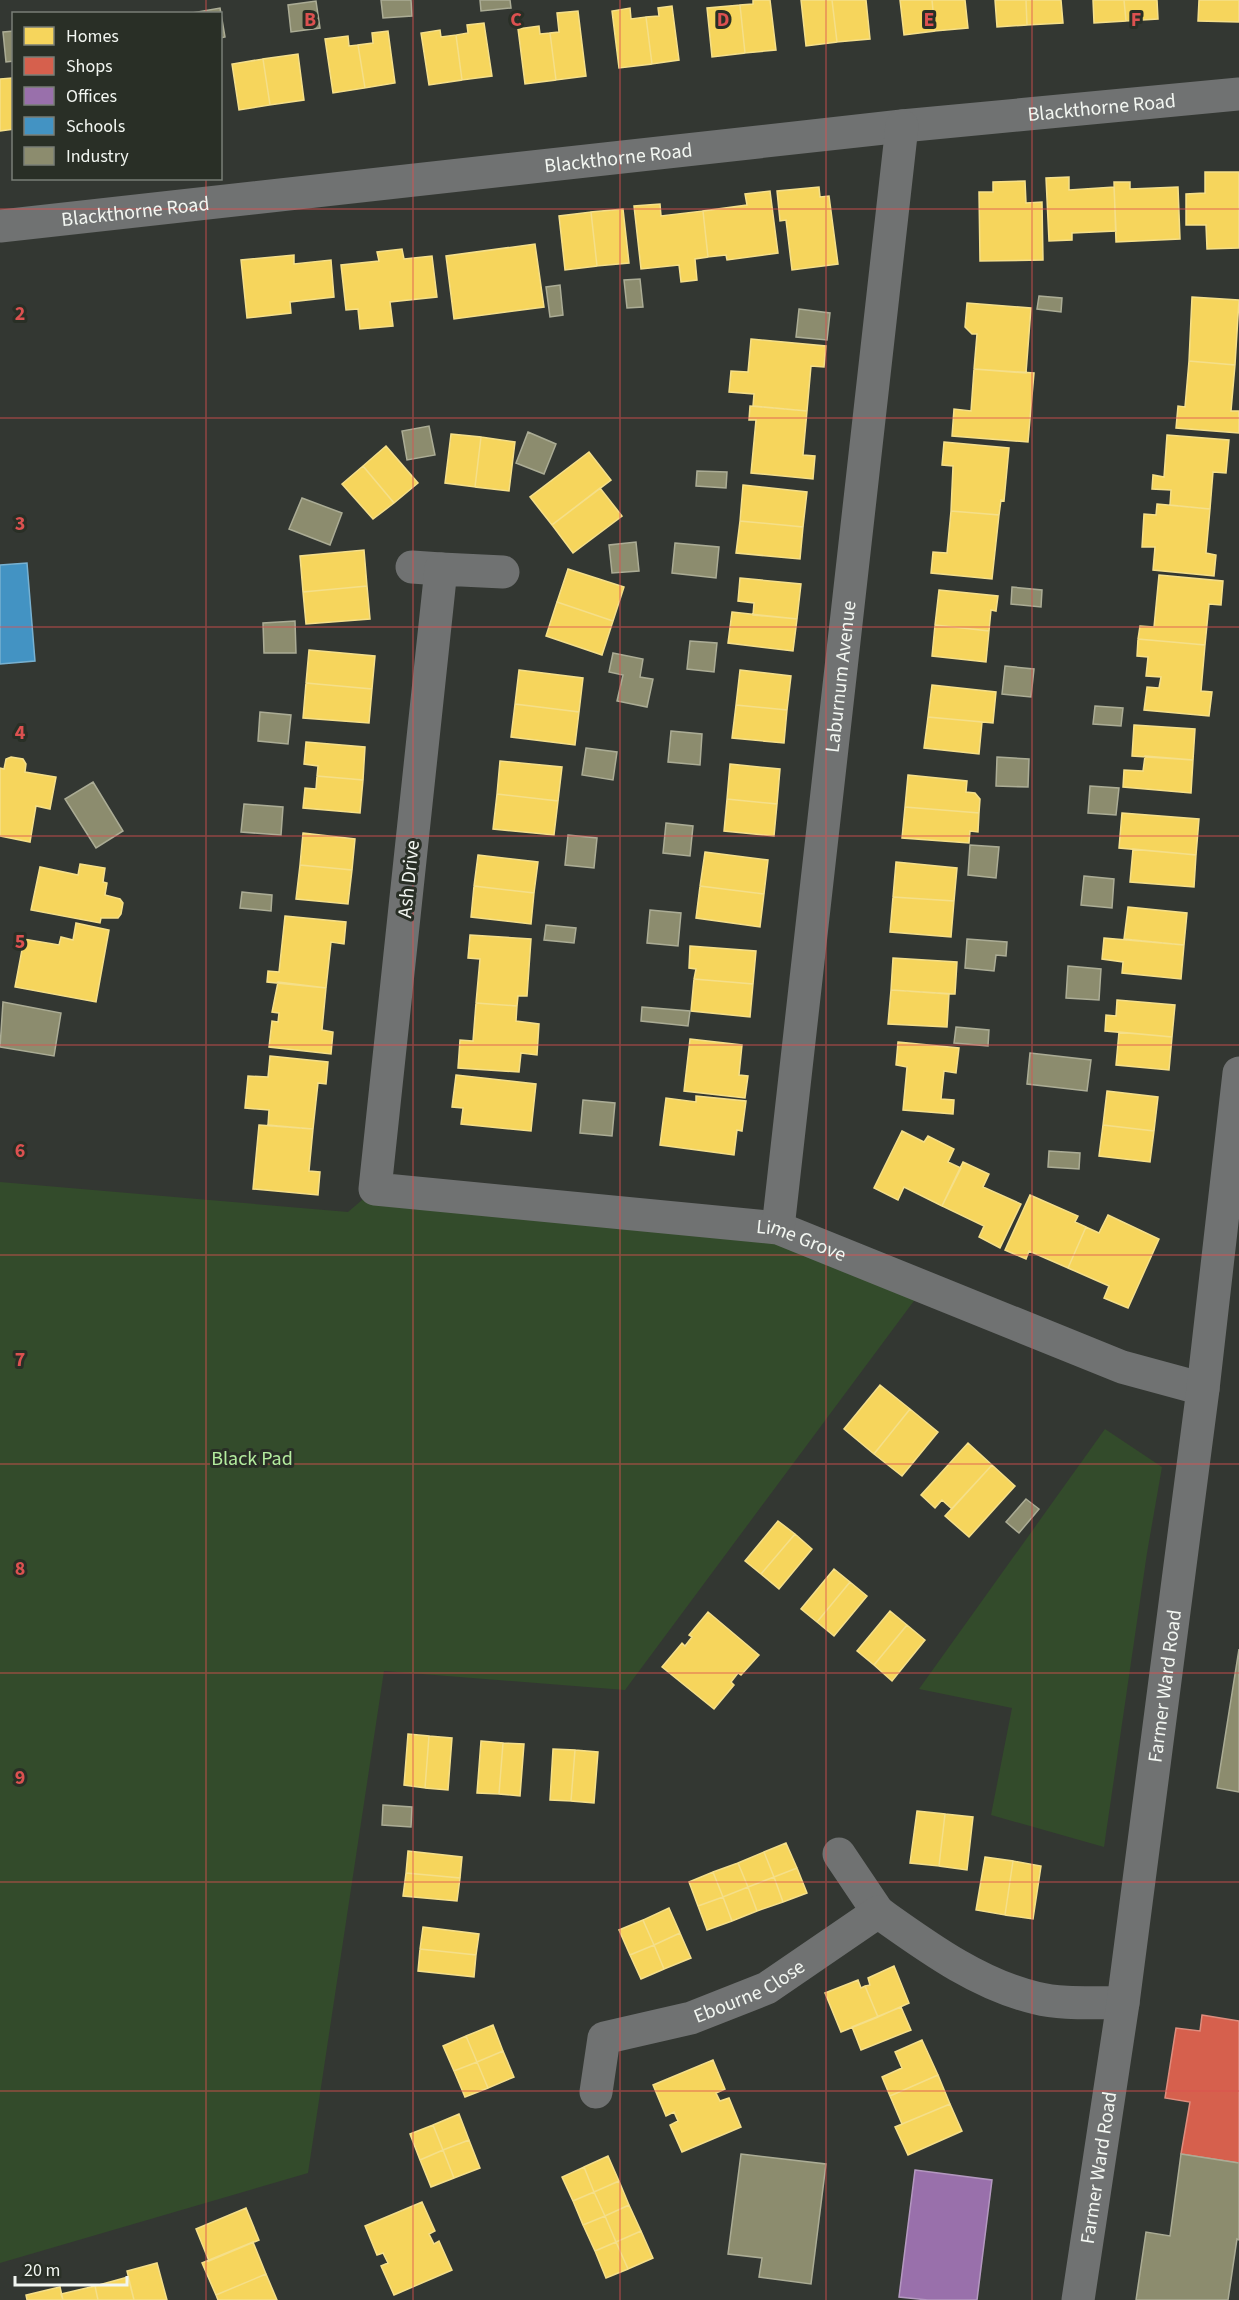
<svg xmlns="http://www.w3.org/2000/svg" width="1239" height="2300" viewBox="0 0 1239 2300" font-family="'Source Sans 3',sans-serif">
<rect width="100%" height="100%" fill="#333732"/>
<!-- green -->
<path fill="#334b2b" d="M0 1182 348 1212 375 1189 778 1228 925 1286 625 1690 384 1671 308 2173 0 2263Z
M1105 1429 1162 1467 1147 1553 1104 1847 991 1815 1012 1708 919 1689Z"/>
<!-- homes -->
<path fill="#f6d55c" stroke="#f5df89" stroke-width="1.5" d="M753 0H770L776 50 745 53 740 5 753 4Z
M801 0H832L837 42 806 46Z
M832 0H866L870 39 837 42Z
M900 0H932L935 31 904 35Z
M932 0H965L968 28 935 31Z
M995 0H1026L1027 25 997 27Z
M1026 0H1061L1063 23 1027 25Z
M1093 0H1124L1126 21 1094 23Z
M1124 0H1157L1158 19 1126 21Z
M1199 0H1239V22L1198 21Z
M740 5 745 53 712 57 707 8Z
M672 6 679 60 652 64 646 17 659 16 658 8Z
M630 8 631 19 646 17 652 64 619 68 612 11Z
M578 11 586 76 556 80 550 33 559 32 557 13Z
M484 23 492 76 462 80 456 35 468 33 467 25Z
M539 26 540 34 550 33 556 80 525 84 518 29Z
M440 30 441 37 456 35 462 80 429 85 421 33Z
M388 31 395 83 365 88 358 45 373 43 372 33Z
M348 36 349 46 358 45 365 88 333 93 325 39Z
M298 54 304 100 270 105 263 59Z
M263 59 270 105 239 110 232 64Z
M12 78 14 129 0 131V79Z
M1205 172H1239V248L1207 249 1206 225H1186V194L1205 193Z
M1069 177V190L1114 187 1116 231 1072 233V240L1049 241 1046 178Z
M1025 181 1026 203 1042 202 1043 260 980 261 979 192H993V182Z
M1114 182H1130V189L1178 187 1180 239 1116 242Z
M819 187 820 197 829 196 838 264 792 270 786 220 780 221 777 191Z
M770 191 778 253 727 260 726 255 708 257 703 211 747 205 745 194Z
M660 204 661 216 703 211 708 257 695 259 697 280 681 282 679 265 641 269 634 206Z
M623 209 629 263 597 266 591 212Z
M591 212 597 266 565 270 559 216Z
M535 244 544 307 454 319 446 256Z
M402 249 404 259 432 256 437 297 390 302 393 326 360 329 358 309 346 310 341 265 379 261 377 252Z
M294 255V264L331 260 334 297 290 302 291 313 247 318 241 260Z
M1192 297 1239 300 1235 365 1189 361Z
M967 303 1031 308 1026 373 974 369 977 334H972L965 327Z
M751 339 826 346 824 367 811 366 807 411 753 406 754 394 729 392 731 371 748 372Z
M1189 361 1235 365 1231 411H1239V433L1176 428 1178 406 1185 407Z
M974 369 1034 373 1028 442 952 436 954 409 971 411Z
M750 406 807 411 803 455 815 456 813 479 751 473 756 420H749Z
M451 434 481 437 475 487 445 483Z
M1167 435 1229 440 1226 473 1213 472 1210 509 1170 505 1171 490 1152 489 1153 475 1164 477Z
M481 437 515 442 509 491 475 487Z
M944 442 1009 448 1004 501 1001 500 999 515 951 511 953 466 942 465Z
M386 446 418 483 394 503 363 466Z
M589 452 611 480 552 525 530 497Z
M363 466 394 503 373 519 342 484Z
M743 485 807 492 803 527 740 521Z
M600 488 622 516 573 553 552 525Z
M1157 504 1210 509 1206 553 1216 555 1214 576 1153 570 1155 547H1142L1144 514 1156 515Z
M951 511 999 515 992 579 931 573 933 552 947 553Z
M740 521 803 527 800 559 736 553Z
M364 550 367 586 303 592 300 556Z
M568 569 624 587 613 621 557 602Z
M1159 575 1223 581 1221 605 1209 604 1205 645 1138 639 1140 626 1154 627Z
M740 578 801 584 797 619 753 615 754 603 738 601Z
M367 586 370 619 306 624 303 592Z
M939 590 998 596 996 611 991 610 989 631 935 625Z
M557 602 613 621 602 655 546 636Z
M732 612 797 619 793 651 728 643Z
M935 625 989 631 986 662 932 656Z
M1138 639 1205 645 1201 691 1212 692 1209 716 1144 710 1147 687 1159 688 1161 677 1146 676 1148 657 1137 656Z
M309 650 375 656 372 689 306 683Z
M519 670 583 678 579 712 515 704Z
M740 670 791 676 787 710 736 705Z
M306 683 372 689 369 723 303 718Z
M932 685 996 692 993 723 928 717Z
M515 704 579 712 575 745 511 737Z
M736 705 787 710 784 743 732 738Z
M928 717 982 722 979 754 924 748Z
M1134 725 1195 729 1193 760 1132 756Z
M306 742 365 747 363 780 317 776 318 766 304 764Z
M1145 756 1193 760 1191 793 1123 787 1124 770 1143 771Z
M11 757 23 759 26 764 25 772 56 777 50 809 36 806 30 842 0 836V768L4 769 6 759Z
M500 761 562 767 558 801 497 794Z
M730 764 780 769 777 804 727 799Z
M908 775 967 781 966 792 975 793 980 799 979 813 905 807Z
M317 776 363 780 360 813 303 808 305 788 316 789Z
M497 794 558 801 554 835 493 829Z
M727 799 777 804 774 836 724 831Z
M905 807 979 813 978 832 970 831 969 843 902 838Z
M1122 813 1199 819 1196 855 1119 848Z
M303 833 355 839 352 870 300 865Z
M1133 849 1196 855 1194 887 1130 882Z
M705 852 768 860 764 894 700 886Z
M478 855 538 862 534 893 474 886Z
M896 862 957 868 954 901 893 897Z
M80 864 105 868 103 882 107 883 105 895 120 899 123 903 121 914 118 918H101L100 923 31 910 40 867 78 875Z
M300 865 352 870 348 904 296 899Z
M474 886 534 893 531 924 471 917Z
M700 886 764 894 760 927 696 918Z
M893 897 954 901 951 937 890 932Z
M1128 907 1187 913 1184 945 1124 939Z
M285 916 346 922 344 944 331 942 326 988 267 982 268 971 279 972Z
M76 923 109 930 96 1002 15 987 24 939 59 945 61 937 73 940Z
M470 935 531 939 527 996H518L517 1006 476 1003 480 959 468 958Z
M1104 938 1184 945 1181 979 1122 973 1123 962 1102 959Z
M690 946 756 951 753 984 694 979 696 969 689 968Z
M893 958 957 962 955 994 891 990Z
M694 979 753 984 750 1017 691 1011Z
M278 982 326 988 322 1030 333 1032 331 1054 269 1047 272 1021 278 1022 279 1013 272 1012Z
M891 990 949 994 947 1027 888 1024Z
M1117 1000 1175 1005 1172 1037 1105 1031 1106 1015 1116 1016Z
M476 1003 517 1006 516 1021 539 1024 537 1055 521 1053 519 1072 458 1068 460 1040 473 1041Z
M1119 1032 1172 1037 1169 1070 1116 1065Z
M690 1039 742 1045 739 1075 748 1076 745 1098 684 1091Z
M898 1042 959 1048 956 1073 944 1071 941 1099 954 1100 953 1114 903 1110 907 1067 896 1065Z
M270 1056 328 1062 326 1084 318 1083 313 1129 268 1125 269 1110 245 1108 248 1076 268 1077Z
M456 1075 536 1084 531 1131 461 1124 463 1108 452 1107Z
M1107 1091 1158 1097 1154 1131 1103 1125Z
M696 1096 746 1101 742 1131 737 1130 734 1155 660 1145 666 1098 696 1102Z
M259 1125 313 1129 309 1171 320 1172 318 1195 253 1189Z
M1103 1125 1154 1131 1150 1162 1099 1156Z
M902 1131 924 1142 928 1136 954 1149 948 1162 961 1168 942 1206 904 1187 898 1200 874 1188Z
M963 1162 989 1174 983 1187 1021 1204 1000 1248 979 1237 984 1226 942 1206Z
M1030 1195 1078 1216 1075 1222 1086 1227 1068 1268 1029 1251 1026 1259 1005 1250Z
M1108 1215 1159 1239 1128 1308 1104 1298 1109 1286 1068 1268 1086 1227 1099 1233Z
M880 1385 910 1409 874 1454 844 1429Z
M910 1409 938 1432 902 1476 874 1454Z
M968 1443 992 1465 952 1509 942 1500 935 1508 921 1495Z
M992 1465 1015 1486 969 1537 945 1516Z
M778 1521 795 1534 761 1574 745 1561Z
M795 1534 812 1549 779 1589 761 1574Z
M834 1569 850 1582 817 1622 801 1609Z
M850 1582 867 1596 834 1636 817 1622Z
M890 1611 907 1625 874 1665 857 1651Z
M708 1612 759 1655 741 1675 738 1673 731 1682 734 1685 714 1709 662 1667 682 1643 685 1646 692 1637 689 1635Z
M907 1625 925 1640 892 1681 874 1665Z
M408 1734 429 1736 425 1788 404 1785Z
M429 1736 452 1738 448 1790 425 1788Z
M481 1741 503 1743 499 1794 477 1793Z
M503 1743 524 1744 520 1796 499 1794Z
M553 1749 575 1750 571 1801 550 1800Z
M575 1750 598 1752 594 1803 571 1801Z
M917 1811 945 1814 939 1866 910 1863Z
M945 1814 973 1817 967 1870 939 1866Z
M786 1843 797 1868 774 1877 764 1852Z
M408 1851 462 1857 460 1878 406 1873Z
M764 1852 774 1877 748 1887 738 1863Z
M985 1857 1013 1861 1005 1915 976 1910Z
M1013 1861 1041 1866 1033 1919 1005 1915Z
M738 1863 748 1887 723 1897 713 1872Z
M797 1868 807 1893 783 1902 774 1877Z
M713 1872 723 1897 698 1906 689 1882Z
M406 1873 460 1878 457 1901 403 1896Z
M774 1877 783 1902 757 1911 748 1887Z
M748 1887 757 1911 732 1921 723 1897Z
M723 1897 732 1921 707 1930 698 1906Z
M669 1908 680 1933 654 1945 643 1920Z
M643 1920 654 1945 630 1955 619 1930Z
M423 1927 479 1934 476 1955 420 1949Z
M680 1933 691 1958 664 1969 654 1945Z
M654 1945 664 1969 641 1979 630 1955Z
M420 1949 476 1955 474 1977 418 1971Z
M894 1966 909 2003 878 2017 865 1986 870 1985 868 1978Z
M858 1980 861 1988 865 1986 878 2017 841 2032 825 1993Z
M901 2007 911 2030 861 2050 852 2027Z
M493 2025 503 2051 477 2062 466 2036Z
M466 2036 477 2062 454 2071 443 2046Z
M922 2040 938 2075 890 2096 882 2077 902 2068 895 2052Z
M503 2051 514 2077 488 2088 477 2062Z
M713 2060 725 2089 716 2093 720 2101 729 2098 741 2127 682 2152 670 2125 678 2121 674 2112 666 2116 653 2085Z
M477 2062 488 2088 465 2097 454 2071Z
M938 2075 950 2104 902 2124 890 2096Z
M950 2104 962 2131 908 2155 895 2127Z
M459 2114 469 2140 443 2150 433 2125Z
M433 2125 443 2150 420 2160 410 2134Z
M469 2140 480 2168 454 2178 443 2150Z
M443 2150 454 2178 431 2187 420 2160Z
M608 2156 619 2181 594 2192 584 2167Z
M584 2167 594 2192 573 2201 562 2177Z
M619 2181 629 2205 605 2216 594 2192Z
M594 2192 605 2216 583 2225 573 2201Z
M422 2202 435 2231 429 2234 434 2244 439 2241 452 2270 394 2295 381 2266 388 2263 383 2253 377 2255 365 2226Z
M629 2205 641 2231 616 2242 605 2216Z
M246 2208 259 2240 209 2261 196 2229Z
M605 2216 616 2242 595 2251 583 2225Z
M641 2231 653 2258 628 2269 616 2242Z
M253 2242 266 2274 216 2295 202 2263Z
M616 2242 628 2269 606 2278 595 2251Z
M157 2263 167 2300H134L127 2271Z
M266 2274 277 2300H218L216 2295Z
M128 2277 134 2300H98L95 2286Z
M95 2286 98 2300H63L61 2294Z
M60 2287 63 2300H27L26 2295Z"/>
<!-- shops -->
<path fill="#d6604d" stroke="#de8d7e" stroke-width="1.5" d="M1202 2015 1239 2021V2163L1181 2154 1190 2102 1165 2098 1176 2028 1200 2031Z"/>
<!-- offices -->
<path fill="#9970ab" stroke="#b498c0" stroke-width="1.5" d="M915 2170 992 2180 977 2300H928L899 2297Z"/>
<!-- schools -->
<path fill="#4393c3" stroke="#78b1d1" stroke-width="1.5" d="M27 563 35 661 0 664V565Z"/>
<!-- industry -->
<path fill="#8c8c6e" stroke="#abac95" stroke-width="1.5" d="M381 0H411L412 16 383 18Z
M480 0H510L511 8 481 11Z
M316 1 320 28 291 32 288 5Z
M220 8 225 37 220 38V14L192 13Z
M14 31V61L6 62 3 32Z
M640 279 643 307 627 308 624 280Z
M560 285 563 315 550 317 546 287Z
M1039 296 1062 298 1061 312 1037 309Z
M799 309 830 313 827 340 796 337Z
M429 426 435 455 407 460 402 431Z
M528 432 556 444 544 474 516 463Z
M697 471 727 472 726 488 696 486Z
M302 498 342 513 330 545 289 529Z
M636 542 639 571 612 573 609 545Z
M675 543 719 547 716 578 672 573Z
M1012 587 1042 590 1041 607 1011 604Z
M295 621 296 653H264L263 623Z
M690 641 717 643 714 672 687 669Z
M613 653 643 659 640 677 653 679 647 707 617 701 623 675 609 672Z
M1005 666 1034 669 1031 697 1002 694Z
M1095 706 1123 708 1121 726 1093 724Z
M260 712 291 715 288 744 258 741Z
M671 731 702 734 700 765 668 762Z
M586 748 617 752 613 780 582 775Z
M997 757 1029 759 1028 787 996 786Z
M93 782 123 831 96 848 65 799Z
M1090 786 1119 788 1116 815 1088 813Z
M244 804 283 807 281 835 241 832Z
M666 823 693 826 690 856 663 853Z
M568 835 597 838 594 868 565 865Z
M970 845 999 847 996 878 968 875Z
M1084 876 1114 879 1112 908 1081 905Z
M242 892 272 895 271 911 240 908Z
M650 910 681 913 678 946 647 943Z
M546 925 576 928 574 943 544 940Z
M967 939 1007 942 1006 956 996 955 994 971 965 968Z
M1068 966 1101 969 1099 1000 1066 998Z
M3 1002 61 1013 54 1056 0 1047Z
M642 1007 690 1011 688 1026 641 1021Z
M956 1027 989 1030 988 1046 954 1043Z
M1030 1053 1091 1060 1087 1091 1027 1084Z
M583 1100 615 1103 612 1136 580 1133Z
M1049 1151 1080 1153 1079 1169 1048 1167Z
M1026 1499 1039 1509 1019 1533 1006 1522Z
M1239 1649V1792L1217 1788Z
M383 1805 412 1807 411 1827 382 1825Z
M741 2154 826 2164 811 2284 759 2277 762 2258 728 2254Z
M1181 2154 1239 2163V2240L1237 2239 1228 2300H1136L1146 2232 1170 2236Z"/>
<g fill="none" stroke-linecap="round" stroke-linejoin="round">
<!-- street -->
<g stroke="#707272" stroke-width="33">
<path id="s1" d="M0 226 902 126 1239 94"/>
<path d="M412 567 441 569"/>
<path id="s2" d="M503 572 441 569 375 1189 778 1228 1122 1367 1203 1389"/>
<path id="s3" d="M778 1228 902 126"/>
<path d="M839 1854 878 1912"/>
<path id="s4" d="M596 2092 604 2038 691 2018 767 1988 878 1912C926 1946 977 1984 1036 1998 1063 2005 1096 2002 1123 2003"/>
<path id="s5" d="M1078 2300 1123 2003 1203 1389 1239 1073"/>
</g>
</g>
<!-- grid -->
<path fill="none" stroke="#dc5150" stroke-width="1.5" stroke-opacity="0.55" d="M206 0V14M413 0V2300M620 0V2300M826 0V2300M1032 0V2300M206 178V2300M0 209H1239M0 418H1239M0 627H1239M0 836H1239M0 1045H1239M0 1255H1239M0 1464H1239M0 1673H1239M0 1882H1239M0 2091H1239"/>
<g text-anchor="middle" stroke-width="6" stroke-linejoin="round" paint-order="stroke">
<!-- street labels -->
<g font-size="20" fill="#f2f6f1" stroke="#292f26">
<text dy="7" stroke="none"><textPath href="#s1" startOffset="1108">Blackthorne Road</textPath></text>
<text dy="7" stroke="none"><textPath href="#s1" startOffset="622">Blackthorne Road</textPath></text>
<text dy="7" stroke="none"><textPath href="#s1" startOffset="136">Blackthorne Road</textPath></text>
<text dy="7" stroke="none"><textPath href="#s3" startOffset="555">Laburnum Avenue</textPath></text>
<text transform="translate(408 879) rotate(-84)" y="7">Ash Drive</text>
<text dy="7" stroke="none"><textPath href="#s2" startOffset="1116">Lime Grove</textPath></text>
<text dy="7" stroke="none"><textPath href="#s5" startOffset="620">Farmer Ward Road</textPath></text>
<text dy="7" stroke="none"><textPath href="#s4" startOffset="208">Ebourne Close</textPath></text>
<text dy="7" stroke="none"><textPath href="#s5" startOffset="134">Farmer Ward Road</textPath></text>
</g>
<!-- park labels -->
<g font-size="20" fill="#b4ec9f" stroke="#292f26">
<text x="252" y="1465">Black Pad</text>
</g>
</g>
<g font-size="20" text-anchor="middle" font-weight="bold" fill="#dc5150" stroke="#292f26" stroke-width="6" stroke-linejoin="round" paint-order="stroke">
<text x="310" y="26">B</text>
<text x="516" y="26">C</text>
<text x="723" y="26">D</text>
<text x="929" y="26">E</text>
<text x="1136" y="26">F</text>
<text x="20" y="320">2</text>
<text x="20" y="530">3</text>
<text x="20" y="739">4</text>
<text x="20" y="948">5</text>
<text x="20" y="1157">6</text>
<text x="20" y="1366">7</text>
<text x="20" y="1575">8</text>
<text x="20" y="1784">9</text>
</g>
<!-- legend -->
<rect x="12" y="12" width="210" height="168" fill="#292f26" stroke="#797f77" stroke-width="1.5"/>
<rect x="24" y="27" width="30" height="18" fill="#f6d55c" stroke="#797f77" stroke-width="1.5"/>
<text x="66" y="42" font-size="18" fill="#f2f6f1">Homes</text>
<rect x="24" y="57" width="30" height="18" fill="#d6604d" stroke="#797f77" stroke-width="1.5"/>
<text x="66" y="72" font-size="18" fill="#f2f6f1">Shops</text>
<rect x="24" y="87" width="30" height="18" fill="#9970ab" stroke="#797f77" stroke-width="1.5"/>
<text x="66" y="102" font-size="18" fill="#f2f6f1">Offices</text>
<rect x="24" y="117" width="30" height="18" fill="#4393c3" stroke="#797f77" stroke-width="1.5"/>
<text x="66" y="132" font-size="18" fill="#f2f6f1">Schools</text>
<rect x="24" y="147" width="30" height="18" fill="#8c8c6e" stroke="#797f77" stroke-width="1.5"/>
<text x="66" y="162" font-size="18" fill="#f2f6f1">Industry</text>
<!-- scale -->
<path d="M15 2276v9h112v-9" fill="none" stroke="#f2f6f1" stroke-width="3"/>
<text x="24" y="2276" font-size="18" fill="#f2f6f1" stroke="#292f26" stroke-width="4.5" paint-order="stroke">20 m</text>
</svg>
